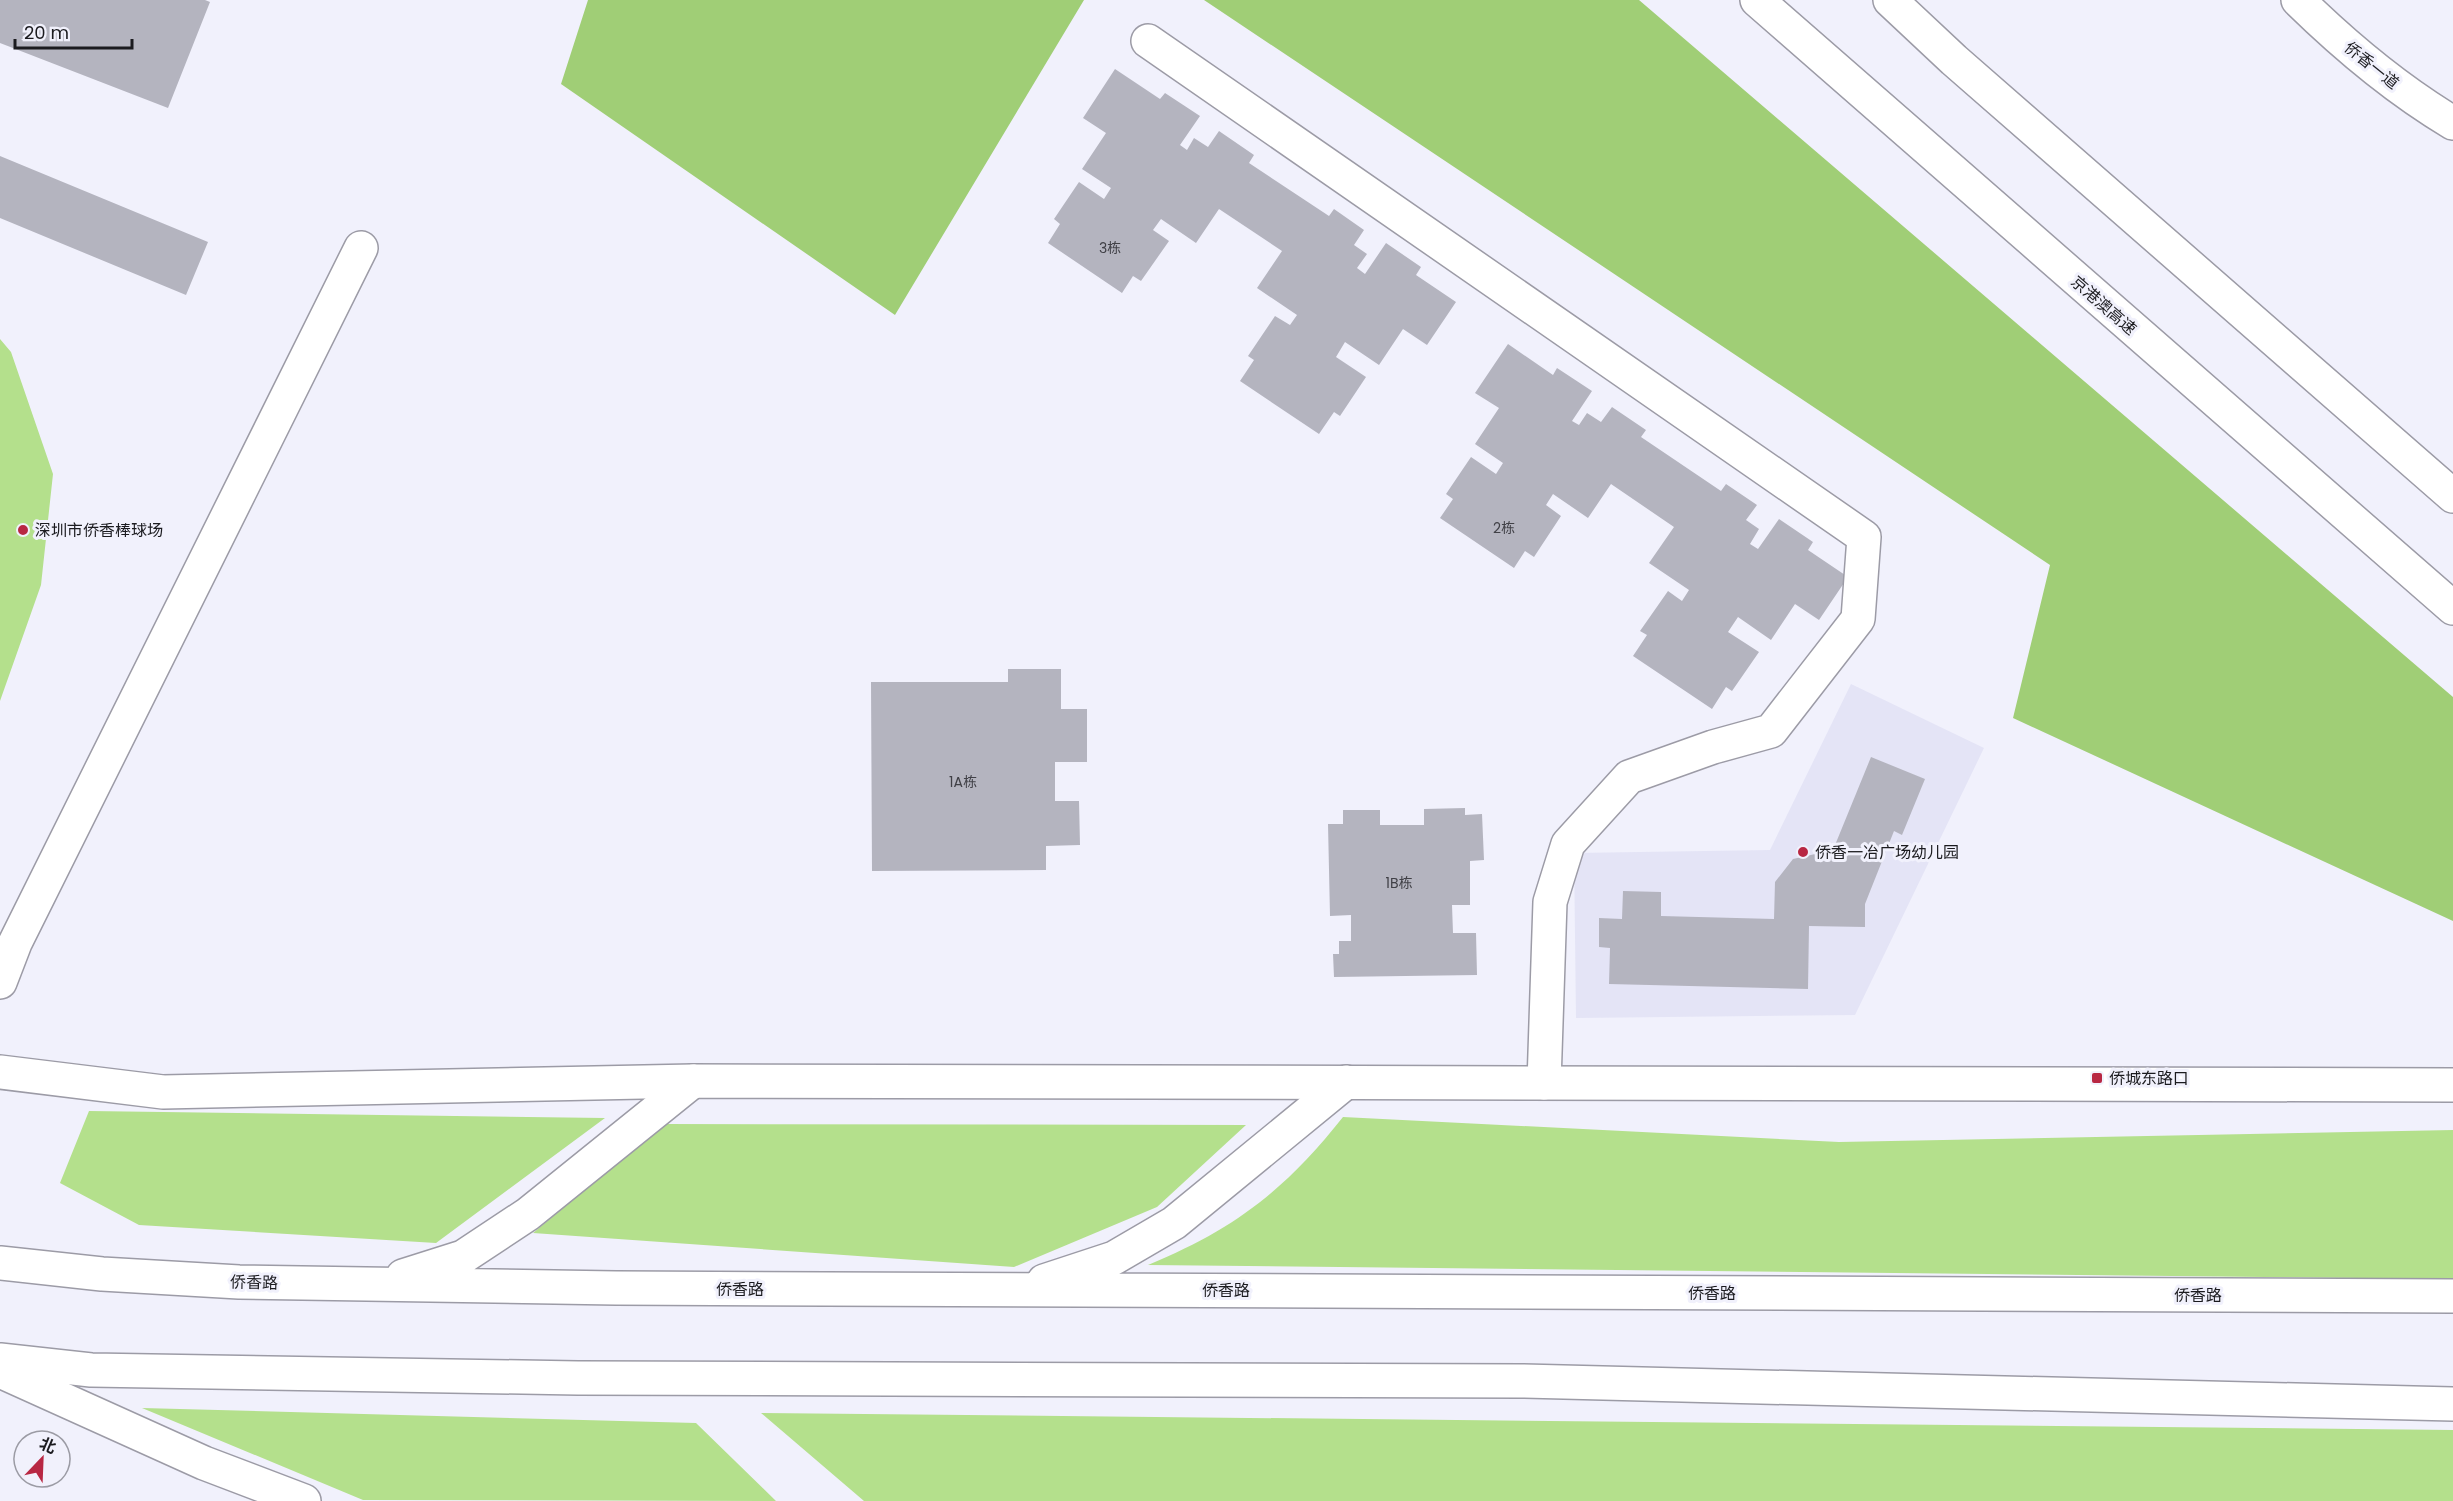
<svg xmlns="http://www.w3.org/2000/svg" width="2453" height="1501" viewBox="0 0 2453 1501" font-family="Poppins,'Noto Sans SC',sans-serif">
<rect width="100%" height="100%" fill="#f1f1fc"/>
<!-- built -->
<path fill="#e4e4f6" d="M1851 684 1984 748 1855 1015 1576 1018 1574 853 1770 850Z"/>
<!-- green -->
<path fill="#b4e08c" d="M0 339 11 352 53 474 41 585 0 701Z
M89 1111 605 1118 436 1243 139 1225 60 1183Z
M1343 1117 1839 1142 2453 1130V1279L1148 1265C1235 1229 1285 1190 1343 1117Z
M664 1124 1246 1125 1157 1207 1014 1267 533 1233Z
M142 1408 696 1423 776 1501 363 1500Z
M761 1413 2453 1430V1501H864Z"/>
<!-- forest -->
<path fill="#a0ce76" d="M588 0H1084L895 315 561 84Z
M1204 0H1639L2453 697V921L2013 718 2050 565Z"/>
<!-- building -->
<path fill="#b4b4bf" d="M0 0H205L210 2 168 108 0 43Z
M1115 69 1160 99 1165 93 1200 116 1180 145 1187 150 1194 138 1208 147 1219 131 1254 155 1249 163 1329 216 1334 209 1364 230 1354 245 1367 254 1357 268 1365 274 1386 243 1421 267 1416 275 1456 302 1427 345 1403 329 1379 365 1345 342 1336 357 1366 377 1340 416 1334 412 1319 434 1240 381 1254 360 1248 356 1275 316 1290 325 1297 315 1257 288 1282 251 1219 209 1196 243 1161 219 1153 230 1169 241 1141 281 1133 276 1122 293 1048 243 1060 224 1054 219 1079 182 1104 199 1111 188 1082 169 1106 133 1083 118Z
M0 156 208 242 186 295 0 218Z
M1508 344 1553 375 1557 368 1592 391 1572 421 1579 425 1587 413 1601 422 1612 407 1646 430 1641 437 1721 491 1726 484 1757 505 1746 520 1759 529 1750 544 1758 549 1779 519 1813 542 1808 550 1848 577 1819 620 1795 604 1771 640 1738 617 1728 632 1759 652 1732 691 1726 687 1712 709 1633 656 1647 635 1640 631 1668 591 1682 601 1689 590 1649 563 1674 527 1611 484 1588 518 1553 494 1546 505 1561 516 1534 557 1525 551 1514 568 1440 518 1453 499 1446 494 1471 457 1496 474 1503 463 1475 444 1499 408 1475 393Z
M1008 669H1061V709H1087V762H1055V801H1079L1080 845 1046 846V870L872 871 871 682H1008Z
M1871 757 1925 779 1902 835 1894 831 1865 904V927L1809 926 1808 989 1609 984 1610 948 1599 947V918L1622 919 1623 891 1661 892V916L1774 919 1775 882 1793 859 1833 850Z
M1465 808V815L1482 814 1484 860 1470 861V905H1452L1453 933H1476L1477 975 1334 977 1333 954H1339V941H1351V915L1330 916 1328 824H1343V810H1380V825H1424V809Z"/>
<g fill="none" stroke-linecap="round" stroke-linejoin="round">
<defs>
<path id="street" d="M2298 0C2345 46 2396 89 2453 123
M1148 41 1864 537 1858 619 1771 731 1713 747 1629 777 1568 844 1550 902 1544 1083
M0 982 15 943 361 248"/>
<path id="secondary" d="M0 1072 163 1092 693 1081 2453 1085
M0 1371 204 1463 304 1501"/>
<path id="primary" d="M0 1263 102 1274 239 1282 616 1288 2453 1296
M403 1276 463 1257 528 1214 693 1081
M1044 1281 1114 1258 1174 1223 1346 1082
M0 1360 91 1370 578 1378 1521 1381 2453 1404"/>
<path id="highway" d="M1757 0 2453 608
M1890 0 1954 60 2453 496"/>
</defs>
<!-- street casing -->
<use href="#street" stroke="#9c9ba6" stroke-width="36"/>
<!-- secondary casing -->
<use href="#secondary" stroke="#9c9ba6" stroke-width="36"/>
<!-- primary casing -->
<use href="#primary" stroke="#9c9ba6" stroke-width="36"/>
<!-- highway casing -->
<use href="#highway" stroke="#9c9ba6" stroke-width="36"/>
<!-- street -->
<use href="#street" stroke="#fff" stroke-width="33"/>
<!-- secondary -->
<use href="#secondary" stroke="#fff" stroke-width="33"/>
<!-- primary -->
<use href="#primary" stroke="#fff" stroke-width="33"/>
<!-- highway -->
<use href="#highway" stroke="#fff" stroke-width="33"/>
</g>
<!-- markers -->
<g fill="#b82743" stroke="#f1f1fc" stroke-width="2">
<circle cx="23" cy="530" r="6"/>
<circle cx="1803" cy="852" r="6"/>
<rect x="2091" y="1072" width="12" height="12" rx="3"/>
</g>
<g text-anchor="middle" stroke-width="6" stroke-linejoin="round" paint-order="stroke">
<!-- number labels -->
<g font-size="14" fill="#414147">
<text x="1110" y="253">3栋</text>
<text x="1504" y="533">2栋</text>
<text x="963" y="787">1A栋</text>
<text x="1399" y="888">1B栋</text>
</g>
<!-- street labels -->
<g font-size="16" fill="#1b1b1f" stroke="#f1f1fc">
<text transform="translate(2372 65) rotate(39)" y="6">侨香一道</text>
<text transform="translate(2104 305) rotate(41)" y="6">京港澳高速</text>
<text transform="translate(254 1282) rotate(1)" y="6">侨香路</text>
<text x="740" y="1295">侨香路</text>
<text x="1226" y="1296">侨香路</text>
<text x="1712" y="1299">侨香路</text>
<text x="2198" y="1301">侨香路</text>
</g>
<!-- poi labels -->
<g font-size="16" fill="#1b1b1f" stroke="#f1f1fc" text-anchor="start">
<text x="35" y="536">深圳市侨香棒球场</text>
<text x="1815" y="858">侨香一冶广场幼儿园</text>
<text x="2109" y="1084">侨城东路口</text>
</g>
</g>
<!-- north arrow -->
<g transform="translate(42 1459) rotate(23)"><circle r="28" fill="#f1f1fc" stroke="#9b9ba4" stroke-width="1.5"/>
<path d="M0-4.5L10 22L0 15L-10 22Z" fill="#b82743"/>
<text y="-9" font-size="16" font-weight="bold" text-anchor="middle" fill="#1b1b1f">北</text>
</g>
<!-- scale -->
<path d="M15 39v9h117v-9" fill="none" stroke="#1b1b1f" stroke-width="3"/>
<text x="24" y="39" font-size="18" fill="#1b1b1f" stroke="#f1f1fc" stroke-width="4.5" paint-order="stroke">20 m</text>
</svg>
